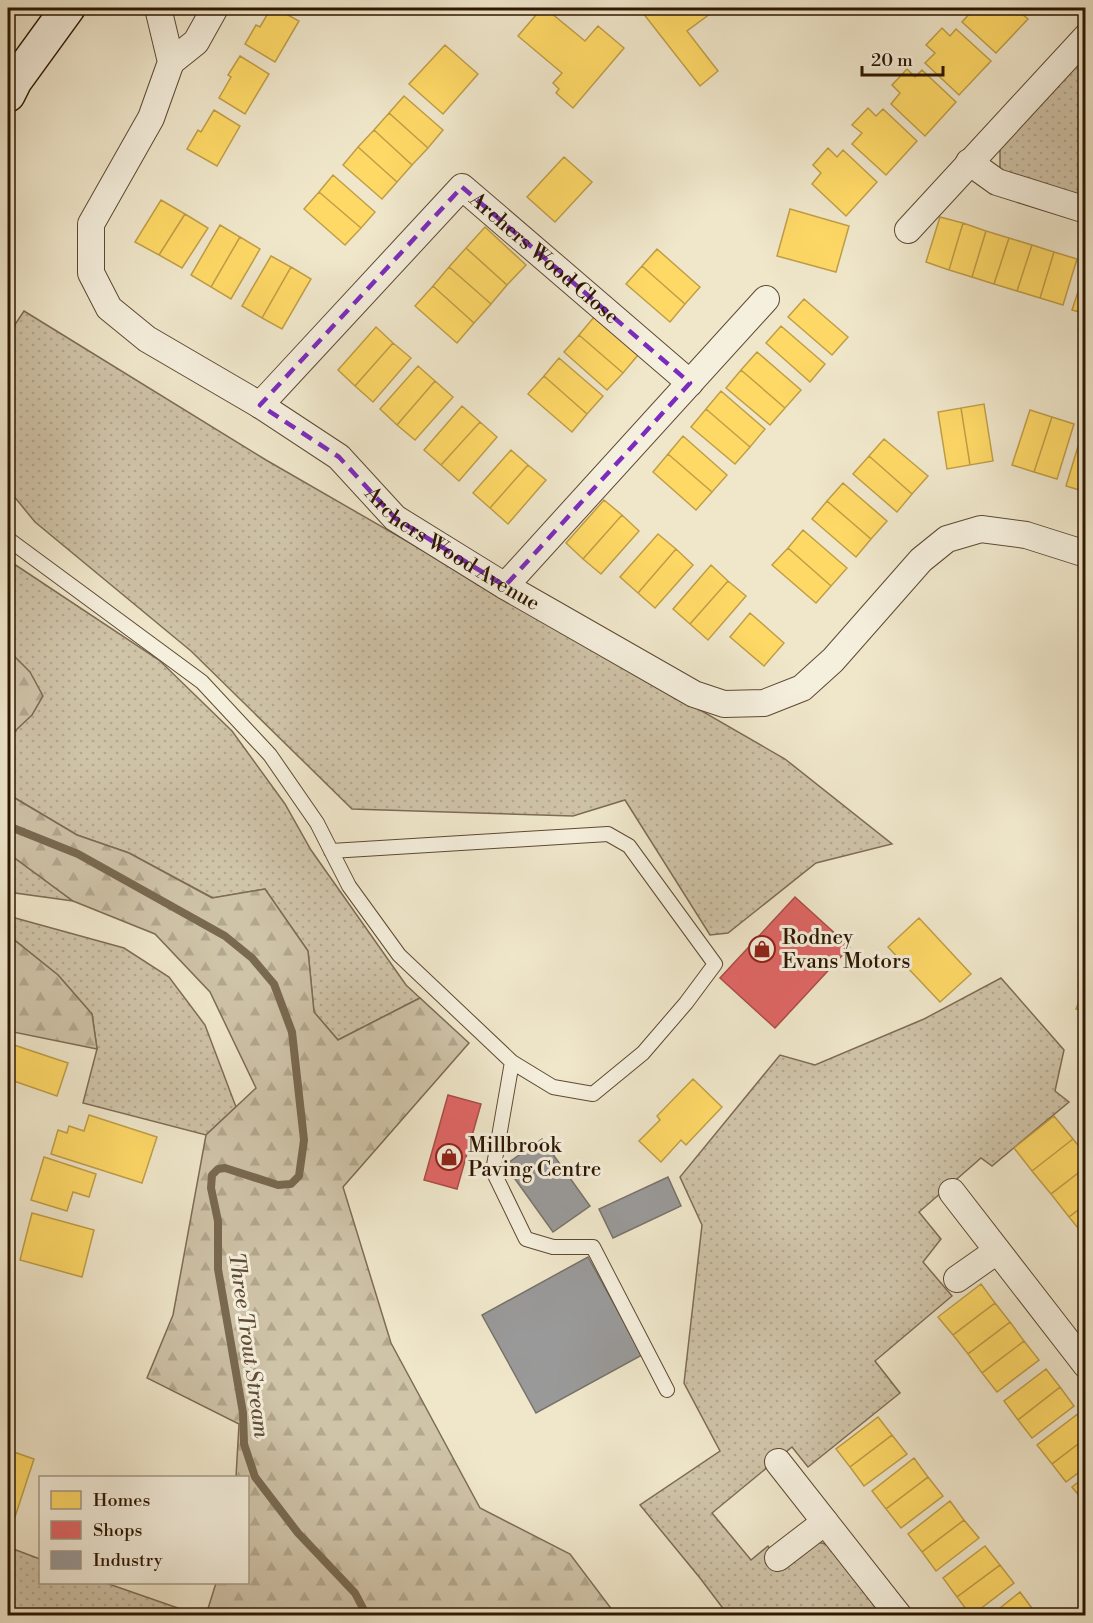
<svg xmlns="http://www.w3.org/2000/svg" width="1093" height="1623" viewBox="0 0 1093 1623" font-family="'Libre Bodoni',serif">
<defs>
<pattern id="green-dots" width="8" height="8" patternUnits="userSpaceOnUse" patternTransform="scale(1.5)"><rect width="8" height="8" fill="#cfc3a8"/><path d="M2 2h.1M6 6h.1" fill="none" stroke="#b2a78f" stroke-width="1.8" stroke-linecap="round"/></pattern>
<pattern id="forest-firs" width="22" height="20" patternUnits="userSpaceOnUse" patternTransform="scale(1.5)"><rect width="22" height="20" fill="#cfc3a8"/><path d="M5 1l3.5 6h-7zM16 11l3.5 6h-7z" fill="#b2a78f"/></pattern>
</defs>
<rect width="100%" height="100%" fill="#f0e7cb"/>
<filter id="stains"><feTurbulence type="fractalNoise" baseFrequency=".00333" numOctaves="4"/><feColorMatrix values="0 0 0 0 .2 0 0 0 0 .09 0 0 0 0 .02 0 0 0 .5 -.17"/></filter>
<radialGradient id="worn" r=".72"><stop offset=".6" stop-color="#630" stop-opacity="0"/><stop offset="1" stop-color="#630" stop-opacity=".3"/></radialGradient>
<!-- green -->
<path fill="url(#green-dots)" stroke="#7e6c54" stroke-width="1.5" d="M1085 54V200L1008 176 1000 169V147Z
M24 311 266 460 785 759 892 844 816 863 728 933 710 935 625 800 573 816 352 809 191 651 35 522 8 489V335Z
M8 560 159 660 232 731 285 804 311 850 406 985 420 998 338 1040 314 1012 308 951 265 889 213 898 129 853 77 835 8 794V730L16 731 13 654 8 653Z
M8 853 73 901 8 892Z
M8 916 124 948 169 977 205 1025 236 1107 206 1135 83 1103 97 1049 92 1014 58 975 13 939 8 938Z
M1001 978 1064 1050 1055 1091 1069 1102 992 1166 981 1158 919 1212 941 1239 923 1262 952 1296 875 1361 900 1393 808 1467 792 1447 712 1513 751 1560 768 1546 785 1569 817 1542 839 1547 893 1615H728L700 1578 640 1505 720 1451 684 1383 702 1225 680 1177 780 1055 815 1065 924 1019Z
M8 1547 40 1559V1582L106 1583 198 1615H8Z"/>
<!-- forest -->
<path fill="url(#forest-firs)" stroke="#7e6c54" stroke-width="1.5" d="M8 653 12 654 30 672 43 696 32 715 15 731 8 730Z
M8 794 77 835 129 853 212 898 265 889 308 951 314 1012 338 1040 420 998 469 1043 343 1187 391 1343 480 1508 570 1554 616 1615 312 1616 309 1613 306 1616 206 1615 216 1583 248 1582V1478L236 1477 239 1424 147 1378 173 1315 206 1135 256 1088 210 992 155 934 73 901 8 853Z
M8 938 13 939 58 975 92 1014 97 1049 8 1031Z"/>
<!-- homes -->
<path fill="#ffd966" stroke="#c09e47" stroke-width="1.5" d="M271 8H275L299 21 275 62 245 44 256 25 260 27Z
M542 8H545L585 41 598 26 624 48 573 108 556 93 559 89 553 83 562 73 518 36Z
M639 8H718L687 31 718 71 700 86Z
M968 8H1015L1028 19 996 53 962 22 972 11Z
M942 28 950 36 956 29 991 61 959 95 925 63 935 53 926 45Z
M445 45 478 74 443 114 409 84Z
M240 56 269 74 245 114 219 98 231 77 228 75Z
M907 69 915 77 922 70 956 102 925 136 891 104 900 93 892 85Z
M404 96 443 130 428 148 389 113Z
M868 108 876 116 883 109 917 141 886 175 852 144 862 133 852 125Z
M214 110 240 126 217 166 187 149 198 130 201 132Z
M389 113 428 148 412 165 374 130Z
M374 130 412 165 397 182 358 147Z
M358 147 397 182 382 199 343 165Z
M828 148 837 157 843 150 877 182 846 216 812 184 821 173 813 165Z
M564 157 592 182 555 222 527 197Z
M333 175 375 212 361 228 319 192Z
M319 192 361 228 345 245 304 209Z
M161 200 185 214 159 255 135 242Z
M790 209 849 226 836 272 777 256Z
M185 214 208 228 182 268 159 255Z
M940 217 963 223 949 270 926 262Z
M963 223 986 231 972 277 949 270Z
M220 225 240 237 211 287 191 275Z
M485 227 526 265 507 285 466 248Z
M986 231 1009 238 994 284 972 277Z
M240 237 260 249 231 299 211 287Z
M1009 238 1032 245 1017 291 994 284Z
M1032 245 1054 252 1040 298 1017 291Z
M466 248 507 285 491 304 449 267Z
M657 249 700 287 685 304 642 266Z
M1054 252 1077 259 1063 305 1040 298Z
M271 256 291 267 262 318 242 306Z
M642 266 685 304 670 322 626 284Z
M291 267 311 279 282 329 262 318Z
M449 267 491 304 474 323 433 286Z
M1086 268V333L1078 330 1083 313 1072 310Z
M433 286 474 323 457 343 415 306Z
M804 299 848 337 832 355 788 317Z
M594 317 638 355 623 373 579 335Z
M781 326 825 364 810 382 766 343Z
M376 327 393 343 355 386 338 370Z
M579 335 623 373 607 390 564 352Z
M393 343 411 358 373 402 355 386Z
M757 352 801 390 785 408 741 370Z
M559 358 603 396 587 414 544 376Z
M418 366 435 381 397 425 380 409Z
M741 370 785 408 770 425 726 388Z
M544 376 587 414 572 432 528 394Z
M435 381 453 397 415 440 397 425Z
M721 391 765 429 750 447 706 409Z
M984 404 993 461 970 465 961 408Z
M462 406 480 422 441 465 424 450Z
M961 408 970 465 947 469 938 412Z
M706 409 750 447 735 464 691 427Z
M1030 410 1052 417 1034 472 1012 465Z
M1052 417 1074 424 1057 479 1034 472Z
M480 422 497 437 459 481 441 465Z
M1083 430 1086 431V492L1066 486Z
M683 436 727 475 712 492 668 454Z
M884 439 928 476 912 494 869 456Z
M511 450 528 465 490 508 473 493Z
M668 454 712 492 696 510 653 472Z
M869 456 912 494 897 512 853 474Z
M528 465 546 480 508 524 490 508Z
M843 483 887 521 871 539 827 501Z
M604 500 622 515 583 559 566 543Z
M827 501 871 539 856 557 812 519Z
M622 515 639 531 601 574 583 559Z
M803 530 847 568 831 586 788 548Z
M658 534 676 549 638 593 620 577Z
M788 548 831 586 816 603 772 565Z
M676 549 693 565 655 608 638 593Z
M711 565 728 581 690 624 673 609Z
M728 581 746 596 708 640 690 624Z
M750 613 784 643 764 666 730 637Z
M919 918 971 974 940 1002 888 947Z
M1086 964V1012L1076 1009 1085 987 1078 985Z
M14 1045 68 1063 57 1096 8 1079V1063Z
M693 1079 722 1107 686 1145 681 1140 661 1162 639 1141 660 1120 657 1116Z
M89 1115 157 1137 142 1183 51 1154 58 1130 67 1133 69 1126 84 1131Z
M1054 1116 1073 1139 1032 1171 1014 1148Z
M1073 1139 1086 1155V1167L1051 1194 1032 1171Z
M44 1157 96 1174 89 1197 73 1192 67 1211 31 1200Z
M1086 1167V1204L1069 1217 1051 1194Z
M1086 1204V1238L1069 1217Z
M32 1213 94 1230 82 1277 20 1260Z
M981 1284 995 1303 953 1335 938 1317Z
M995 1303 1010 1322 968 1354 953 1335Z
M1010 1322 1024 1341 982 1373 968 1354Z
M1024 1341 1039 1360 997 1392 982 1373Z
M1046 1369 1060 1387 1018 1420 1004 1401Z
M1060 1387 1074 1406 1032 1438 1018 1420Z
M1079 1413 1086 1421V1438L1052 1464 1037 1445Z
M878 1417 892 1435 850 1467 836 1449Z
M892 1435 907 1454 864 1486 850 1467Z
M1086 1438V1467L1066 1482 1052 1464Z
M8 1450 34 1459 13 1523 8 1522Z
M914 1458 928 1477 886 1509 872 1491Z
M1086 1476V1504L1072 1487Z
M928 1477 943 1496 901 1528 886 1509Z
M950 1501 964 1520 922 1552 908 1534Z
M964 1520 979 1538 936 1571 922 1552Z
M985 1546 1000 1565 957 1597 943 1578Z
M1000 1565 1014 1583 971 1616 957 1597Z
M1020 1592 1034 1611 1028 1616H990Z"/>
<!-- shops -->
<path fill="#e06666" stroke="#aa4e47" stroke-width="1.5" d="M795 897 850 947 775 1028 720 978Z
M448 1095 481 1104 457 1189 424 1180Z"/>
<!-- industry -->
<path fill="#999" stroke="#78726b" stroke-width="1.5" d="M542 1139 590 1206 553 1232 505 1165Z
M668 1177 681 1206 613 1238 599 1209Z
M588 1257 642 1355 536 1413 482 1315Z"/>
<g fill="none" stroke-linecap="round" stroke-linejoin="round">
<!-- stream -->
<path stroke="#796950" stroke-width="8" d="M8 826 78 854 225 936 252 958 274 984 292 1032 304 1140 299 1176 291 1184 278 1185 225 1168 218 1169 212 1175 211 1188 218 1221V1269L243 1413 244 1444 255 1477 298 1533 355 1593 367 1616"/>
<defs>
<path id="lane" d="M8 539 202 682 270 755 317 823 349 886 399 955 512 1062 553 1087 593 1094 643 1053 686 1003 715 964 629 846 608 834 331 851
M512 1062 493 1171 526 1239 553 1247H593L667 1390"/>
<g id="street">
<path id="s1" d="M158 8 171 62 151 118 91 224V273L109 308 147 339 260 405 339 457 395 518 505 586 694 694 724 704 764 703 802 688 833 660 921 560 947 539 981 529 1026 535 1086 554"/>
<path d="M171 62 196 42 215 8"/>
<path d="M969 162 997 182 1086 210"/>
<path d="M908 230 1086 37"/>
<path id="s2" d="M260 405 462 187 690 383"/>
<path d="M505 586 766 299"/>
<path d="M952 1192 1086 1365"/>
<path d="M957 1279 997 1251"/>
<path d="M778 1462 899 1616"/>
<path d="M778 1558 825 1522"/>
</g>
<path id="secondary" d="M8 95 15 81 68 8"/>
</defs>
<!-- lane casing -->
<use href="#lane" stroke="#5d4a33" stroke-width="16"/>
<!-- street casing -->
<use href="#street" stroke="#5d4a33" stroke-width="28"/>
<!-- secondary casing -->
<use href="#secondary" stroke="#2c1600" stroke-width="36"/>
<!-- lane -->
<use href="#lane" stroke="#f5efdd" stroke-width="14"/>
<!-- street -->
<use href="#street" stroke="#f5efdd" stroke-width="26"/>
<!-- secondary -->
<use href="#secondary" stroke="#f5efdd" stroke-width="33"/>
</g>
<!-- marked area -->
<path fill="none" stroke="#7b2cbf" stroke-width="4.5" stroke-dasharray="12 8" stroke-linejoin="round" d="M462 187 690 383 505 586 395 518 339 457 260 405Z"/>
<!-- icons -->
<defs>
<symbol id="shop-ring" viewBox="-11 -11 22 22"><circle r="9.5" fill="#f5efdd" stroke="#8f2418" stroke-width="1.5"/><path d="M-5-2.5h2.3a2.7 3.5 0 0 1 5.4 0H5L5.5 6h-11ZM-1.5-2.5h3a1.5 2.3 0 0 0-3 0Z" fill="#8f2418"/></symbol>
</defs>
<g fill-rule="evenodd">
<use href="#shop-ring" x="747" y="934" width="30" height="30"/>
<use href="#shop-ring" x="434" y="1142" width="30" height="30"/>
</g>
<g text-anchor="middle" stroke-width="6" stroke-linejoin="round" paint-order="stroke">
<!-- street labels -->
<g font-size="21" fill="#2c1600" stroke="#f5efdd">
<text dy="7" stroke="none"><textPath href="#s2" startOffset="406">Archers Wood Close</textPath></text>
<text dy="7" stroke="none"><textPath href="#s1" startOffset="747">Archers Wood Avenue</textPath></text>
</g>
<!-- poi labels -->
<g font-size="21" fill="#2c1600" stroke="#f5efdd" text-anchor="start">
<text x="782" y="944">Rodney<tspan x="782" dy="24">Evans Motors</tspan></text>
<text x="468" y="1152">Millbrook<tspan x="468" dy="24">Paving Centre</tspan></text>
</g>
<!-- water labels -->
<g font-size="22" font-style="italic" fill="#604d36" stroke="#f5efdd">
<text transform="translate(250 1345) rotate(82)" y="8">Three Trout Stream</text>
</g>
</g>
<!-- margin -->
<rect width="1093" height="1623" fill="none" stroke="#f0e7cb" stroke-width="30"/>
<rect x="9" y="9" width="1075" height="1605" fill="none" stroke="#2c1600" stroke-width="3"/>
<rect x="15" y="15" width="1063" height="1593" fill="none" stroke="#2c1600" stroke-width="1.5"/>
<!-- legend -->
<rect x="39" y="1476" width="210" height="108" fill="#f5efdd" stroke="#a59885" stroke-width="1.5"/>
<rect x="51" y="1491" width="30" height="18" fill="#ffd966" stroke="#a59885" stroke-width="1.5"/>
<text x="93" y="1506" font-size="18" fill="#2c1600">Homes</text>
<rect x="51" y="1521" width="30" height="18" fill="#e06666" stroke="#a59885" stroke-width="1.5"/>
<text x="93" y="1536" font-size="18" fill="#2c1600">Shops</text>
<rect x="51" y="1551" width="30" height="18" fill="#999999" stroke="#a59885" stroke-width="1.5"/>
<text x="93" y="1566" font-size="18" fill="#2c1600">Industry</text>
<!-- scale -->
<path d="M862 66v9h81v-9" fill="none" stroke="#2c1600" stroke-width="3"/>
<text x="871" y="66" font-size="18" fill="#2c1600" stroke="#f5efdd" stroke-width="4.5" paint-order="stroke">20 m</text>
<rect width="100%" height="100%" filter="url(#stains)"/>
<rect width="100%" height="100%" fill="url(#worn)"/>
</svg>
